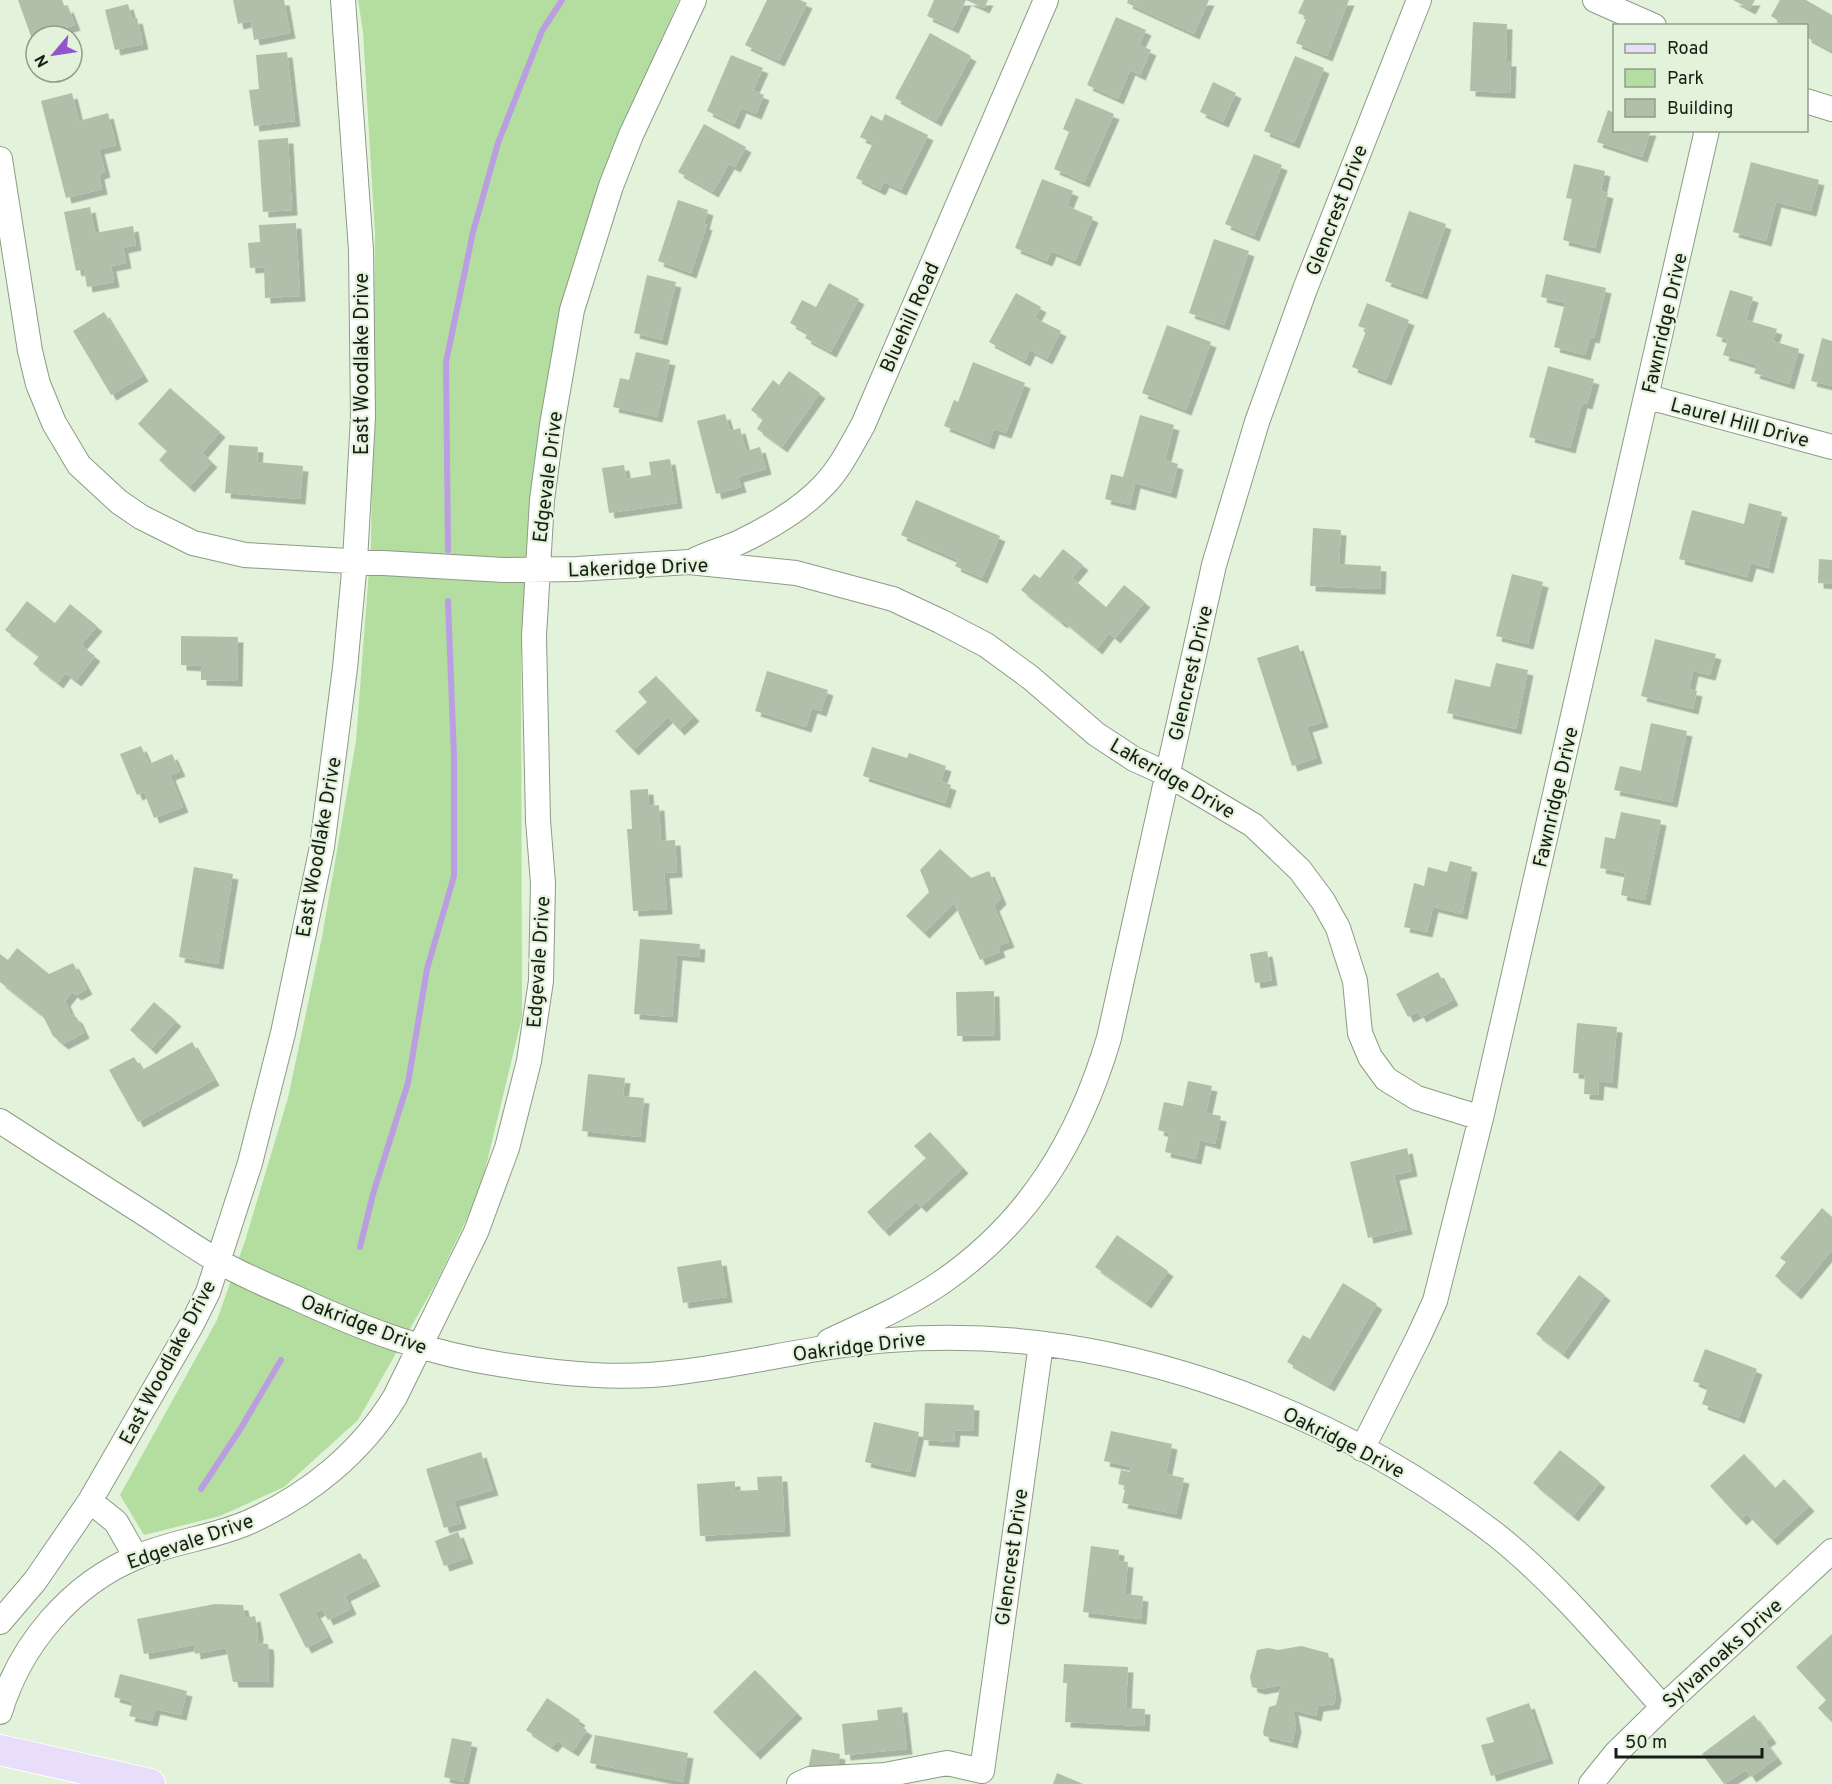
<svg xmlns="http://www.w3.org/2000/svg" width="1832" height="1784" viewBox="0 0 1832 1784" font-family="Overpass,sans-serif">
<defs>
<filter id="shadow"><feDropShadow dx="5.5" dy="5.5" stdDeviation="0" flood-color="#0004"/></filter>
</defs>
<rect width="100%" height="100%" fill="#e3f2db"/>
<!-- green -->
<path fill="#b3de9f" d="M358 0H679L621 134 568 284 538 441 521 653 522 1017 480 1191 436 1283 358 1420 284 1487 220 1516 144 1535 120 1495 217 1320 245 1241 288 1098 322 937 356 741 371 544 375 235 363 32Z"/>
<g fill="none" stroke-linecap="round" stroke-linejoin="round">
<!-- stream -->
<path stroke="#bb9de1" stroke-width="6" d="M448 550 446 362 473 232 498 143 542 31 562 0
M360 1247 373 1194 408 1083 427 969 454 876V757L448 601
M201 1489 241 1428 281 1360"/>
</g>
<!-- building -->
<path fill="#b0bfa9" filter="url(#shadow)" d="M18 0H62L65 8 68 7 75 25 63 29 65 36H36V50Z
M233 0H284L290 33 254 40 251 21 238 24Z
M767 0H800L807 3 779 61 745 45Z
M934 0H988L984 8 966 0 953 28 927 16Z
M1128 0H1209L1194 34 1127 3Z
M1304 0H1349L1327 56 1296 43 1307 17 1298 13Z
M1733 0H1755L1750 9Z
M1780 0H1806L1832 15V51L1806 37V26H1787L1771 16Z
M128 4 132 19 137 18 143 44 115 50 105 10Z
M1116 17 1146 30 1139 45 1151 50 1140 75 1130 70 1118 99 1087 85Z
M1473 22 1507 24 1506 61H1511L1510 93 1470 91Z
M930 33 971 56 936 121 895 98Z
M287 52 295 121 254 126 249 90 259 89 256 55Z
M731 55 763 68 753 90 764 95 756 114 741 108 734 124 707 111Z
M1295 56 1324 68 1294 143 1264 131Z
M1213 82 1236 93 1223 122 1200 112Z
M72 93 79 121 108 113 116 145 99 149 105 172 99 174 102 189 66 198 41 101Z
M1076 98 1114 114 1084 182 1054 169 1069 132 1063 129Z
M1608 110 1614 113V130H1651L1642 157 1597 142Z
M885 114 928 135 901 190 884 182 880 190 856 178 873 143 860 137 871 115 882 121Z
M704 124 746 147 735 167 729 164 713 192 678 172Z
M288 138 292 210 263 212 258 140Z
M1254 154 1282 165 1254 236 1225 224Z
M1751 162 1819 180 1811 211 1776 202 1766 241 1733 232Z
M1574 164 1605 171 1601 191 1608 193 1595 248 1563 240 1572 199 1566 198Z
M1042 179 1073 191 1067 206 1093 217 1075 261 1051 251 1047 261 1015 248Z
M678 200 708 210 704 224 707 225 691 273 658 261Z
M90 207 95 233 133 226 136 245 123 248 126 263 111 266 114 282 87 287 84 269 76 271 64 212Z
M1409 211 1446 224 1422 294 1385 281Z
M296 223 300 296 265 298 264 267 250 268 248 243 260 242 259 225Z
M1214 239 1249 251 1224 325 1189 313Z
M1546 274 1606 288 1594 338 1590 337 1585 355 1554 347 1565 303 1541 297Z
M647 275 676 282 662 340 634 333Z
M829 283 859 299 831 352 805 338 808 333 790 323 802 300 816 307Z
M1730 290 1753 297 1746 320 1777 329 1773 341 1799 349 1789 384 1754 373 1757 365 1723 355 1728 340 1716 336Z
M1016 293 1041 307 1035 318 1061 331 1047 359 1030 350 1025 361 989 342Z
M1367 303 1409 320 1386 380 1352 367 1367 329 1358 326Z
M104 312 143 376 111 395 73 331Z
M1167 325 1211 342 1186 410 1142 393Z
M1822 338 1832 341V386L1811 381Z
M636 352 670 360 657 417 613 407 620 378 629 380Z
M973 362 1025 383 1006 433 994 429 989 444 944 426 954 400 958 402Z
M1548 366 1594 379 1587 404 1582 403 1570 448 1529 437Z
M789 371 820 393 782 447 757 429 763 419 751 410 773 380 779 385Z
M170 388 220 432 202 453 212 462 189 487 159 460 167 451 138 424Z
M725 414 730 431 740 428 746 451 760 447 766 469 738 477 741 487 716 494 697 421Z
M1140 415 1174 425 1165 460 1178 464 1171 493 1135 483 1130 505 1105 499 1111 474 1123 477Z
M229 445 258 447 257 462 303 466 300 499 225 493Z
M670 459 677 503 609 513 602 468 624 465 626 479 651 475 649 462Z
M916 500 1000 536 982 578 955 566 958 560 901 535Z
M1749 503 1782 512 1768 568 1751 563 1747 577 1679 559 1692 510 1744 524Z
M1313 528 1341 530 1339 564 1381 566 1380 589 1310 586Z
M1063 549 1083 565 1072 578 1106 607 1124 585 1145 602 1115 638 1109 633 1097 649 1063 621 1062 623 1021 590 1034 574 1040 578Z
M1819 559 1832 560V584L1818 583Z
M1512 574 1543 582 1528 644 1496 636Z
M27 601 55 623 70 604 97 626 81 645 95 656 76 681 65 673 58 683 33 664 39 656 5 630Z
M181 636 238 637 237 681 201 680V666L181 665Z
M1655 639 1716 654 1710 675 1693 671 1689 689 1697 691 1693 709 1641 696Z
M1298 645 1323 722 1307 727 1317 758 1292 766 1257 658Z
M1496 663 1528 670 1516 729 1447 713 1455 679 1490 687Z
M767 671 828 690 821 711 812 708 806 727 755 711Z
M656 676 694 716 679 730 668 717 633 750 615 731 647 702 638 692Z
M1651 723 1687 731 1672 802 1614 790 1620 766 1641 771Z
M141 746 149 764 172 754 180 771 170 775 183 807 154 818 144 792 137 795 120 754Z
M872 747 907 758 909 753 946 766 941 781 951 785 945 803 863 776Z
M648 789 649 806 659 805 661 841 675 840 677 872 664 873 667 909 633 911 627 829H632L630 790Z
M1621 812 1661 820 1645 900 1621 895 1625 873 1600 868 1605 837 1615 839Z
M940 849 971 878 989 871 1001 899 994 906 1009 942 998 946 1000 952 980 960 954 903 924 933 906 916 929 892 920 870Z
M1450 861 1472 867 1462 914 1433 907 1427 932 1404 927 1414 883 1424 886 1428 867 1447 872Z
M194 867 233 874 218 964 179 957Z
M640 939 700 944 699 957 677 955 672 1017 634 1014Z
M17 948 49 974 73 963 87 989 76 995 72 992 65 1001 71 1014 77 1018 84 1033 63 1044 53 1036 43 1016 0 982V954L8 960Z
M1267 951 1272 980 1255 983 1250 954Z
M1438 972 1453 1000 1421 1017 1418 1012 1408 1017 1396 994Z
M994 991 995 1035 957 1036 956 992Z
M154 1002 176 1021 151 1049 130 1030Z
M1577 1023 1617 1027 1612 1083 1599 1081 1598 1095 1584 1094 1585 1074 1573 1073Z
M192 1042 214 1080 138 1122 109 1070 134 1057 142 1070Z
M588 1074 625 1078 623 1096 644 1098 640 1137 582 1131Z
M1188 1081 1212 1086 1206 1113 1221 1116 1215 1144 1200 1140 1196 1159 1165 1152 1169 1133 1158 1130 1164 1102 1183 1106Z
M930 1132 963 1168 921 1207 916 1202 884 1231 867 1212 926 1158 914 1146Z
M1407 1148 1412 1171 1394 1175 1407 1229 1368 1238 1350 1162Z
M1822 1208 1832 1217V1250L1796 1294 1775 1276 1786 1262 1780 1258Z
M1117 1235 1168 1271 1146 1303 1095 1267Z
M721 1260 727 1297 683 1303 677 1267Z
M1579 1275 1605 1295 1563 1354 1536 1334Z
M1343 1283 1377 1304 1329 1386 1287 1362 1303 1335 1310 1339Z
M1705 1349 1757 1369 1739 1418 1702 1404 1708 1387 1693 1381Z
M925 1403 974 1405 973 1431 955 1430 954 1442 923 1440Z
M874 1422 919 1432 910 1472 865 1462Z
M1111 1431 1172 1444 1166 1474 1184 1478 1176 1514 1122 1503 1126 1486 1118 1484 1121 1470 1130 1472 1131 1467 1104 1461Z
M1560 1450 1600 1482 1573 1516 1533 1483Z
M481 1452 493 1490 454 1501 461 1523 444 1528 426 1469Z
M1744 1454 1775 1488 1784 1479 1809 1506 1772 1540 1747 1514 1741 1520 1710 1486Z
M782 1476 785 1531 700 1536 697 1484 735 1481V1491L758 1490 757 1477Z
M458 1532 468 1558 444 1566 435 1541Z
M1091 1546 1119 1550 1118 1561 1128 1562 1125 1594 1143 1596 1141 1619 1083 1612Z
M360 1553 375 1581 345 1596 351 1609 328 1620 322 1609 315 1613 328 1637 306 1648 279 1594Z
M215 1604 243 1605 245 1618 255 1616 258 1633 257 1643 268 1644 269 1652 268 1682H233L226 1648 195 1654 194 1645 144 1654 137 1619Z
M1832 1634V1717L1829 1719 1818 1708 1826 1700 1796 1667Z
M1301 1646 1328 1653 1336 1695 1334 1704 1318 1706 1316 1716 1293 1710 1296 1727 1292 1743 1264 1736 1263 1732 1269 1707 1276 1705 1281 1685 1260 1689 1252 1687 1250 1677 1257 1650 1268 1648 1278 1650Z
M1064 1664 1128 1667 1126 1708 1145 1709 1144 1726 1065 1722 1067 1683H1063Z
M755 1670 797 1713 755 1754 713 1712Z
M120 1674 187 1691 181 1715 155 1709 152 1721 129 1716 133 1702 114 1697Z
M547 1698 580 1720 577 1724 587 1730 573 1751 557 1741 552 1747 526 1730Z
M1529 1703 1548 1758 1491 1776 1481 1745 1494 1742 1486 1718Z
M902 1707 907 1749 845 1755 842 1724 878 1720 877 1710Z
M1754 1715 1771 1738 1765 1742 1777 1758 1751 1777 1746 1770 1724 1784 1702 1754Z
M595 1735 688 1753 683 1782 590 1763Z
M452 1738 472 1742 463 1782 444 1777Z
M812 1749 840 1754 837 1774 808 1769Z
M1057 1773 1083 1784H1053Z"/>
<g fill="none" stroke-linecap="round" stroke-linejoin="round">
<defs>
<path id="minor" d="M1595 0 1654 26
M1806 101 1832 109
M0 159 30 351 38 384 54 423 79 465 119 502 141 517 193 543 245 555 504 570 577 569 689 562 796 573 893 599 940 621 986 645 1031 678 1096 734 1134 759 1167 774 1253 825 1300 870 1323 901 1338 928 1355 981 1360 1033 1370 1057 1386 1079 1417 1098 1481 1118
M1648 397 1832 447
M693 561C708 553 725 549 740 542 769 528 803 508 825 484 841 467 851 446 863 425L1046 0
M0 1121C49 1153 99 1185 148 1216 171 1231 194 1247 218 1261 242 1275 268 1286 294 1297 365 1330 426 1353 504 1365 562 1374 622 1380 680 1372 750 1364 819 1345 890 1340 1105 1323 1326 1404 1495 1534 1558 1584 1609 1647 1663 1707
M829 1341C867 1323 907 1306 942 1282 1030 1221 1079 1139 1109 1038L1214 565 1257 422 1305 289 1419 0
M1362 1449 1418 1338 1435 1301 1481 1118 1707 130
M90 1501 116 1522 136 1557
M0 1622 35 1581 90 1501 192 1324 208 1292 250 1163 283 1033 322 847 345 668 355 561 363 417 361 250 343 0
M0 1712C20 1645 71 1584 137 1557 173 1541 213 1538 249 1522 309 1495 361 1453 395 1397L476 1232 507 1148 529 1061 541 981 543 883 538 820 534 636 542 500 552 425 572 310 611 186 631 135 694 0
M799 1784 810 1779 885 1775 947 1763 982 1771 1041 1344
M1591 1784 1616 1753 1663 1707 1832 1551"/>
<path id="major" d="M0 1750 150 1784"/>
</defs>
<!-- minor casing -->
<use href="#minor" stroke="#8d9b86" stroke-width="26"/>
<!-- major casing -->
<use href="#major" stroke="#fff" stroke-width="32"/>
<!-- minor -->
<use href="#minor" stroke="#fff" stroke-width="24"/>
<!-- major -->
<use href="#major" stroke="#e9def9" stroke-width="30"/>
</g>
<g text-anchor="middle" stroke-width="4.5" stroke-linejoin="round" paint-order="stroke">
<!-- street labels -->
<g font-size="20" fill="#171d14" stroke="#e3f2db">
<text transform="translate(1336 210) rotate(-69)" y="7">Glencrest Drive</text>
<text transform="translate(909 317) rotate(-66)" y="7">Bluehill Road</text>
<text transform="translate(1664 323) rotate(-77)" y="7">Fawnridge Drive</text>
<text transform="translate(361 364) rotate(-90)" y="7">East Woodlake Drive</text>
<text transform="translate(1740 422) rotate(15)" y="7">Laurel Hill Drive</text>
<text transform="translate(547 477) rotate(-83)" y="7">Edgevale Drive</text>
<text transform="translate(638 567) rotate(-2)" y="7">Lakeridge Drive</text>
<text transform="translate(1190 673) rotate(-77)" y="7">Glencrest Drive</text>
<text transform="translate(1173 778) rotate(30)" y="7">Lakeridge Drive</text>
<text transform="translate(1555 797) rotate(-77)" y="7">Fawnridge Drive</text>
<text transform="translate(318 847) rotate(-80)" y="7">East Woodlake Drive</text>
<text transform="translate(538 962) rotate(-86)" y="7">Edgevale Drive</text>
<text transform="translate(364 1324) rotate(21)" y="7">Oakridge Drive</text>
<text transform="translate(859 1346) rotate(-7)" y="7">Oakridge Drive</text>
<text transform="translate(167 1362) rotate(-62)" y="7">East Woodlake Drive</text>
<text transform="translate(1344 1442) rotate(27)" y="7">Oakridge Drive</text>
<text transform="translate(190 1541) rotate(-19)" y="7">Edgevale Drive</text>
<text transform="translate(1011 1557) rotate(-82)" y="7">Glencrest Drive</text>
<text transform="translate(1722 1653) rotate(-42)" y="7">Sylvanoaks Drive</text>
</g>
</g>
<!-- legend -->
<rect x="1613" y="24" width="195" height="108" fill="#e3f2db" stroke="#919d8b" stroke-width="1.5"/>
<rect x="1625" y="44" width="30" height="9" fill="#e9def9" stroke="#919d8b" stroke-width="1.5"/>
<text x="1667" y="54" font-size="18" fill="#171d14">Road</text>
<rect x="1625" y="69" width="30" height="18" fill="#b3de9f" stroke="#919d8b" stroke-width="1.5"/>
<text x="1667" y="84" font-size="18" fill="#171d14">Park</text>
<rect x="1625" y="99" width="30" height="18" fill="#b0bfa9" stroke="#919d8b" stroke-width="1.5"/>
<text x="1667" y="114" font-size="18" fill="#171d14">Building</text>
<!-- north arrow -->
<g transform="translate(54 54) rotate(241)"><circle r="28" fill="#e3f2db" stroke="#919d8b" stroke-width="1.5"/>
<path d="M0-4.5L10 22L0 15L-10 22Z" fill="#9156cd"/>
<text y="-9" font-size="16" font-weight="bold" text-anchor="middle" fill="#171d14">N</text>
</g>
<!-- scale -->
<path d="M1616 1748v9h146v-9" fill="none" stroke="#171d14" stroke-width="3"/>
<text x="1625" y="1748" font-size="18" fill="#171d14" stroke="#e3f2db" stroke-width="4.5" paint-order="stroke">50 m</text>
</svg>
